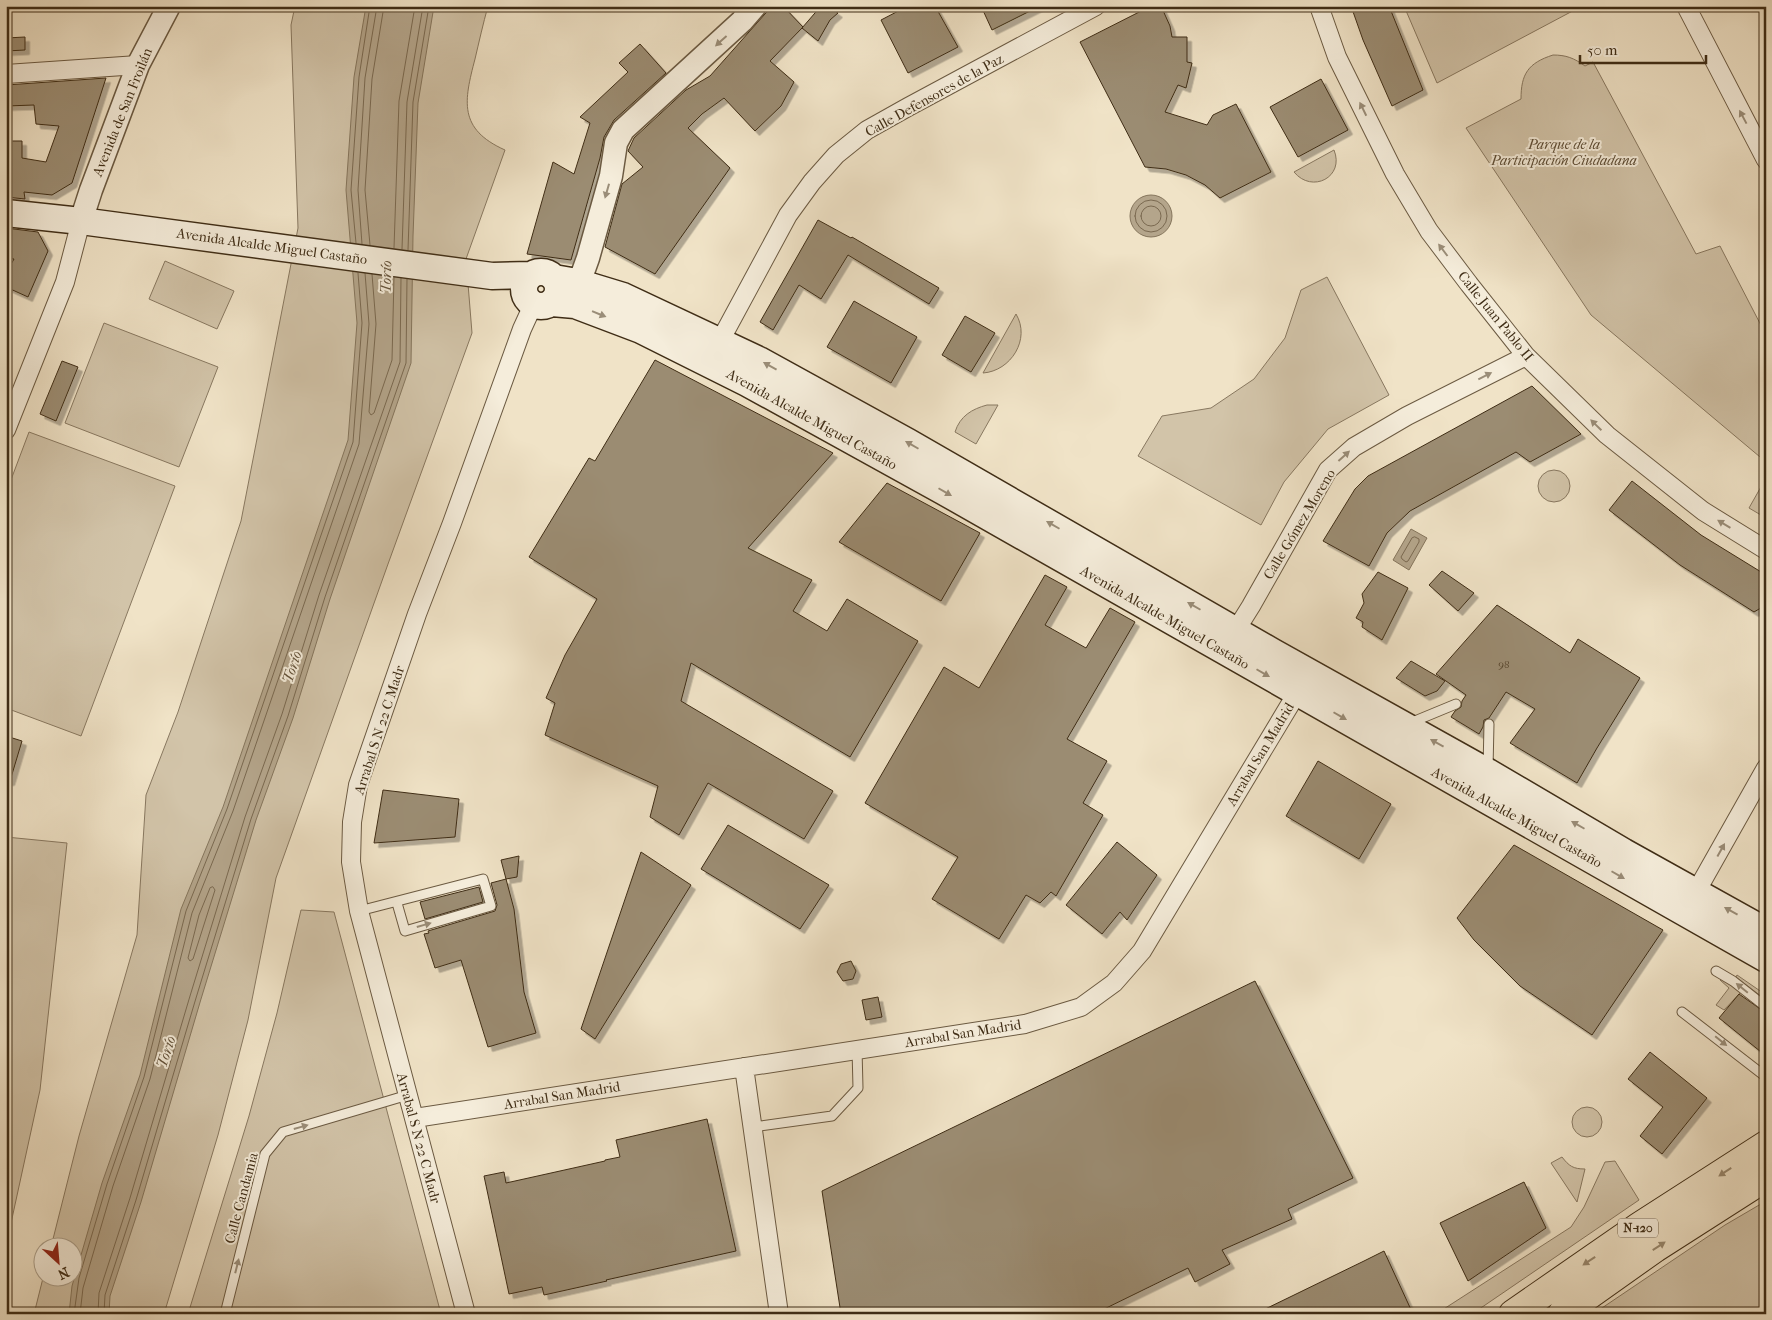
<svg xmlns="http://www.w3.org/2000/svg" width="1772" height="1320" viewBox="0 0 1772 1320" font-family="'IM FELL French Canon',serif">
<defs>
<filter id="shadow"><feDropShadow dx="4.5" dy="4.5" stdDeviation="0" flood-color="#0004"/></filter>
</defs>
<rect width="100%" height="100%" fill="#f0e3c7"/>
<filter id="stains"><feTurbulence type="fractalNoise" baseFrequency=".004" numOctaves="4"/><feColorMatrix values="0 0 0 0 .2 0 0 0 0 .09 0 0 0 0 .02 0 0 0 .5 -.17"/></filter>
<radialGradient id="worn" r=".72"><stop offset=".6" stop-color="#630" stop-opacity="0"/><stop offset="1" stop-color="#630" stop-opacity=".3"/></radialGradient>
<!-- green -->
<path fill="#d2c4a9" stroke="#887860" d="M295 6H488C483 24 479 42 475 59 464 101 458 129 505 150L466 259 472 333 388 564 276 878 248 1020 218 1135 164 1314H34L43 1278H72V1248L51 1247 79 1136 137 935 146 795 178 712 241 521 298 228 291 25Z
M1404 6H1582L1437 83Z
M1553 55C1566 55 1574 58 1585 66L1593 62 1696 254 1720 246 1722 250 1766 335V462L1591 315 1466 128 1521 99C1521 74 1528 63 1553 55Z
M1334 150C1345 177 1312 194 1294 172Z
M165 261 234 291 217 329 149 299Z
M1327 277 1389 395 1328 429 1284 482 1261 525 1138 456 1162 416 1211 408 1254 379 1285 338 1301 290Z
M1016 314C1031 339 1011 371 983 373Z
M104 323 218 367 179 467 65 423Z
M987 405H998L976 444 955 432C960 416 972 409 987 405Z
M29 432 175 486 81 736 6 708V493Z
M1538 486a16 16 0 1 1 32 0a16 16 0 1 1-32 0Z
M1766 478V518L1749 508Z
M6 837 67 843 40 1090 6 1246Z
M301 910 334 912 441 1314H188L249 1116 277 1013Z
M1737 975 1766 995V1000L1736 977Z
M1722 979 1741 992 1724 1010 1716 1005 1729 988 1720 980Z
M1572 1122a15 15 0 1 1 30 0a15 15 0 1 1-30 0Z
M1562 1157C1569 1166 1573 1169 1585 1169L1577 1202 1551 1163Z
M1615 1161 1639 1200 1472 1314H1436L1571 1227 1584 1207 1605 1162Z
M1766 1201V1314H1593L1725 1225Z"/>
<!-- water -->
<path fill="#b4a58b" stroke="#85755c" d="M366 6H434L418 103 413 236 411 363 330 599 293 718 256 820 201 999 141 1202 110 1296 109 1314H69L72 1286 102 1183 140 1075 181 909 223 807 348 440 357 323 346 190 354 77Z
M1130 216a21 21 0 1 1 42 0a21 21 0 1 1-42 0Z
M1411 529 1427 538 1409 570 1393 560Z"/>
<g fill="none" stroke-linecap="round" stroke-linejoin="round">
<!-- shore -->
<path stroke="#7a6950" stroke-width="1" d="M1135 216a16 16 0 1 1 32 0a16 16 0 1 1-32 0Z
M1141 216a10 10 0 1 1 20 0a10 10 0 1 1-20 0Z
M356 243 351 190 359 77 370 6
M362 244 358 190 365 78 377 6
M370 245 365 190 372 79 384 6
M394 248 399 101 415 6
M402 249 407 102 423 6
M408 250 413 102 429 6
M372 274 376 324 369 412 371 415 374 413 392 360 394 277
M1415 537 1419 539V542L1408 561 1406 562 1402 559 1401 557 1412 538Z
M213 887 215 890 193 959 190 961 188 958 199 915 210 888Z
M74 1314 79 1278 107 1184 144 1077 186 911 227 809 353 442 362 323 358 273
M80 1314 83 1288 113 1186 150 1079 192 913 233 811 359 444 369 324 365 273
M98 1314 99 1293 130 1198 190 996 245 817 282 714 319 595 400 362 401 278
M104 1314 105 1295 136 1200 196 998 251 819 288 716 325 597 406 363 407 279"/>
</g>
<!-- building -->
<path fill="#9b8c72" stroke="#3f2d16" filter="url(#shadow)" d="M772 6H783L803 27 770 61 794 82 781 106 755 131 724 98 702 114 688 128 730 168 655 274 605 247 622 184 643 167 628 151 634 138 686 90 710 76Z
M821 6H828L838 13 830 20 818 41 802 28Z
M908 6H935L958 47 908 73 881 20Z
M981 6H1040L992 30Z
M1151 6H1161L1170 26 1172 37H1187V62L1192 63 1186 88 1178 85 1165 112 1207 125 1213 115 1236 104 1271 172 1220 198 1205 185 1186 175 1166 169 1145 167 1080 42Z
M1351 6H1389L1423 90 1392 106 1363 40Z
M25 37V50L6 51V38Z
M640 44 666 73 614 120 604 137 600 158 571 260 527 254 553 162 574 174 590 123 580 117 628 72 619 63Z
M106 78 72 183 52 195 24 192 25 199 6 197V141H22V158L46 162 59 126 36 124 34 105 6 106V85Z
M1321 79 1348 130 1298 157 1270 107Z
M818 220 851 238 852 237 939 288 929 304 848 255 821 299 799 285 773 330 760 322Z
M6 228 38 232 48 251 28 297 6 287V273L14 259 6 258Z
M854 301 917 337 891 383 827 347Z
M965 316 995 333 971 372 942 355Z
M655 360 833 453 748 548 812 580 793 611 827 631 847 599 918 641 850 757 691 663 681 701 833 791 804 839 708 783 679 835 650 817 658 786 545 735 555 703 546 698 565 655 597 599 529 557 589 458 595 461Z
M62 361 78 367 56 421 40 414Z
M1532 386 1581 434 1530 462 1516 452 1410 511 1387 533 1369 566 1323 541 1355 489 1368 476Z
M1632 481 1701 535 1766 575V605L1754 612 1680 565 1609 510Z
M887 483 980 533 941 601 839 542Z
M1442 571 1474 593 1458 611 1429 585Z
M1378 572 1408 588 1382 640 1362 627 1363 622 1356 618 1364 603 1362 594Z
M1045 575 1067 587 1045 625 1086 648 1110 608 1135 622 1067 739 1107 761 1083 803 1103 815 1056 896 1051 892 1040 903 1026 895 999 939 932 899 958 857 865 803 944 667 979 688Z
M1497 605 1570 653 1578 639 1640 678 1597 748 1577 783 1510 743 1535 709 1506 692 1489 718 1484 720 1483 727 1479 734 1451 717 1455 711 1461 707 1462 701 1466 695 1436 674Z
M1411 661 1445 681 1437 691 1425 696 1396 678Z
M6 736 22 741 10 781H6Z
M1318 761 1391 804 1359 859 1286 816Z
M383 790 459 799 455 837 374 843Z
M728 825 829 885 800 929 701 869Z
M1117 842 1157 875 1127 920 1120 912 1102 934 1066 905Z
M1514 845 1663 930 1592 1035 1520 986 1474 940 1457 918Z
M641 852 691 885 595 1039 581 1029Z
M519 856 517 877 506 879 501 860Z
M506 879 514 909 524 992 536 1033 488 1047 461 960 435 968 424 934 429 933 428 931 495 911 497 905 491 883Z
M479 887 483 902 425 919 420 902Z
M851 961 856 971 853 979 843 981 837 972 841 964Z
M1255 981 1353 1178 1288 1209 1292 1219 1222 1250 1230 1264 1195 1282 1188 1268 1094 1314H841L822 1191Z
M1739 994 1766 1013V1056L1719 1018Z
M878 997 882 1017 866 1020 862 1000Z
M1650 1052 1707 1098 1662 1154 1640 1136 1663 1107 1628 1079Z
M707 1119 736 1251 606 1280 607 1281 544 1295 542 1287 509 1294 484 1176 504 1172 506 1183 605 1161V1160L620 1157 616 1140Z
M1524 1182 1546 1228 1468 1281 1440 1223Z
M1384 1251 1413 1314H1255L1364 1261Z"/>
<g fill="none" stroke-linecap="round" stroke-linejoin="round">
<defs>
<path id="service" d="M1410 723 1456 704
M1488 769 1489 724
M359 911 483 879 491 906 405 931 397 903
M1716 971 1733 981 1766 1007
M1682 1012 1766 1077
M753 1127 832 1116 858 1088 857 1049
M225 1314 265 1154 283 1132 408 1095"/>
<path id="minor" d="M1319 6 1337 57 1395 174 1429 231 1469 284 1526 356 1607 435 1703 511 1766 550
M1686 6 1766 160
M6 74 138 65
M720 341 788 215 812 182 836 155 867 130 908 107 1096 6
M6 430 65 282 81 221
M1227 634 1236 630 1251 606 1328 470 1354 447 1407 416 1526 356
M1696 892 1766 768
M744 1067 779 1314
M415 1118 1025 1024 1081 1007 1114 983 1142 951 1297 693
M466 1314 359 911 351 862 352 822 358 785 417 614 452 523 522 329 533 305"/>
<path id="tertiary" d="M81 221 91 190 138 65 169 6
M577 282 583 272 588 258 611 176 616 143 623 130 742 21 755 6"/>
<path id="secondary" d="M6 213 81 221 492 276 531 275
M524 289a17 17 0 1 1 34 0a17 17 0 1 1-34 0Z
M554 278 577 282 623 296 759 360 908 442 1273 652 1488 772 1624 852 1766 931
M552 303 575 305 641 330 747 383 941 490 1766 959"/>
<path id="trunk" d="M1513 1314 1640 1226 1766 1145
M1562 1314 1655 1248 1766 1177"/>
</defs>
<!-- service casing -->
<use href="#service" stroke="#6b5a42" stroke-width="11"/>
<!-- minor casing -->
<use href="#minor" stroke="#6b5a42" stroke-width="20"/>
<!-- tertiary casing -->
<use href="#tertiary" stroke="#6b5a42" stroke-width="25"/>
<!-- secondary casing -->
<use href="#secondary" stroke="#3f2d16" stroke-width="29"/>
<!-- trunk casing -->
<use href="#trunk" stroke="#3f2d16" stroke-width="30"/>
<!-- service -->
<use href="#service" stroke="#f5eddb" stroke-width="9"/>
<!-- minor -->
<use href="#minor" stroke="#f5eddb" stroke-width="18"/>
<!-- tertiary -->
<use href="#tertiary" stroke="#f5eddb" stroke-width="22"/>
<!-- secondary -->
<use href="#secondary" stroke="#f5eddb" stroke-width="26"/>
<!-- trunk -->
<use href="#trunk" stroke="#f0e3c7" stroke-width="28"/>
</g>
<!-- one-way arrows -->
<defs><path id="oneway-solid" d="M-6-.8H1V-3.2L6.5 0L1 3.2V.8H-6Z" transform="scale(1.25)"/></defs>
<g fill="#9a8d78">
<use href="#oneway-solid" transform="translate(721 41) rotate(138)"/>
<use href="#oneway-solid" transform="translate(1363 109) rotate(-116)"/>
<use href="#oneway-solid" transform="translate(1743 117) rotate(-118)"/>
<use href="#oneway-solid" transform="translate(607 191) rotate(106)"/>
<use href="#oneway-solid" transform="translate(1443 250) rotate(-127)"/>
<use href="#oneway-solid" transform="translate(599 314) rotate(22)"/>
<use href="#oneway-solid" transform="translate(770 366) rotate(-151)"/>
<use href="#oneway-solid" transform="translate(1485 376) rotate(-27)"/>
<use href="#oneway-solid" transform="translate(1596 425) rotate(-136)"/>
<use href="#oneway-solid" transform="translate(912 445) rotate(-150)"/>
<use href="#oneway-solid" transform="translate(1344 456) rotate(-42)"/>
<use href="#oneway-solid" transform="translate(945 492) rotate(30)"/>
<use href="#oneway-solid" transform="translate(1724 524) rotate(-149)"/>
<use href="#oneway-solid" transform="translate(1053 525) rotate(-150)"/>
<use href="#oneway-solid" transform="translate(1194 606) rotate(-150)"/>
<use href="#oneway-solid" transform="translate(1263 673) rotate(30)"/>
<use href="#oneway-solid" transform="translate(1340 716) rotate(30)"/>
<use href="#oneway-solid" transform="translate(1437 743) rotate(-151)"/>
<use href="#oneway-solid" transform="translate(1578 825) rotate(-150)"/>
<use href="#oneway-solid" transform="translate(1721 850) rotate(-61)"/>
<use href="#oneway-solid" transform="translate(1618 875) rotate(30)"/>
<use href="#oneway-solid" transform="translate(1731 911) rotate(-151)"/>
<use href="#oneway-solid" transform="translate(424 925) rotate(-16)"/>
<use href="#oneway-solid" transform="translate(1742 988) rotate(-141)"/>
<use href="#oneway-solid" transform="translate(1721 1041) rotate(39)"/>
<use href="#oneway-solid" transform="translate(301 1127) rotate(-16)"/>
<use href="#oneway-solid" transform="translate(237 1266) rotate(-76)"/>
</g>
<g fill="#98886e">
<use href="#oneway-solid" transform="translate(1725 1172) rotate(147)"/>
<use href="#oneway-solid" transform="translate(1659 1246) rotate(-33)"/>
<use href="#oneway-solid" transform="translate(1589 1261) rotate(146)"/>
</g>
<g text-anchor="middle" stroke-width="4" stroke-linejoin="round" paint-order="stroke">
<!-- number labels -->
<g font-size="11" fill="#56452d">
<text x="1504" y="668">98</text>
</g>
<!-- shield labels -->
<rect fill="#f5eddb" stroke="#766751" stroke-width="1" x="1618" y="1218.5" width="40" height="19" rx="4"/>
<g font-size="12" font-weight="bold" fill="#3f2d16">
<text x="1638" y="1232">N-120</text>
</g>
<!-- street labels -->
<g font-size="14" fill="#3f2d16" stroke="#f5eddb">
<text transform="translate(934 95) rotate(-29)" y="5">Calle Defensores de la Paz</text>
<text transform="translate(122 112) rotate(-68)" y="5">Avenida de San Froilán</text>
<text transform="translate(272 246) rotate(8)" y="5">Avenida Alcalde Miguel Castaño</text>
<text transform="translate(1496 316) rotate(51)" y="5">Calle Juan Pablo II</text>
<text transform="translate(812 419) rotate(29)" y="5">Avenida Alcalde Miguel Castaño</text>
<text transform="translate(1299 524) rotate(-59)" y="5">Calle Gómez Moreno</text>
<text transform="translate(1165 617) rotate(30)" y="5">Avenida Alcalde Miguel Castaño</text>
<text transform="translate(379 730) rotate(-72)" y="5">Arrabal S N 22 C Madr</text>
<text transform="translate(1260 754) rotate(-59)" y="5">Arrabal San Madrid</text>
<text transform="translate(1517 817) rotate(29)" y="5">Avenida Alcalde Miguel Castaño</text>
<text transform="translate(963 1033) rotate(-9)" y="5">Arrabal San Madrid</text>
<text transform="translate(562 1095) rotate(-9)" y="5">Arrabal San Madrid</text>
<text transform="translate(419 1138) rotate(75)" y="5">Arrabal S N 22 C Madr</text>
<text transform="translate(241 1198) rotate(-75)" y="5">Calle Candamia</text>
</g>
<!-- park labels -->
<g font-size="14" font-style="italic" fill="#5c4b33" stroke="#f5eddb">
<text x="1564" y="149">Parque de la<tspan x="1564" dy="16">Participación Ciudadana</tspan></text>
</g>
<!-- water labels -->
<g font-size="15" font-style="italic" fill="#625139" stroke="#f5eddb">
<text transform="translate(386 277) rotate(-89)" y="5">Torío</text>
<text transform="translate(292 667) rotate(-72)" y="5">Torío</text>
<text transform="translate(166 1052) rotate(-72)" y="5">Torío</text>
</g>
</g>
<!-- margin -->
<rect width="1772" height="1320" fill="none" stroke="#f0e3c7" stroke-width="25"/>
<rect x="8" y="8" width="1757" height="1305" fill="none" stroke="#3f2d16" stroke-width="2.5"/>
<rect x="12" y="12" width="1747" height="1295" fill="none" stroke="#3f2d16"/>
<!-- north arrow -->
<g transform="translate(58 1262) rotate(154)"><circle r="24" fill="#f5eddb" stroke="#aca08c"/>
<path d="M0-4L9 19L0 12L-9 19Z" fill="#8f2418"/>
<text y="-8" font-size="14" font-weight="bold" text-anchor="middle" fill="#3f2d16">N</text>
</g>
<!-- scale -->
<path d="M1580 55v8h126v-8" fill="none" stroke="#3f2d16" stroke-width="2.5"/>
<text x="1587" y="55" font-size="15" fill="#3f2d16" stroke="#f5eddb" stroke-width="4" paint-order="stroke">50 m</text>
<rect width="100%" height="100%" filter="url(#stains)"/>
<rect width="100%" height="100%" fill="url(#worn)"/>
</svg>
